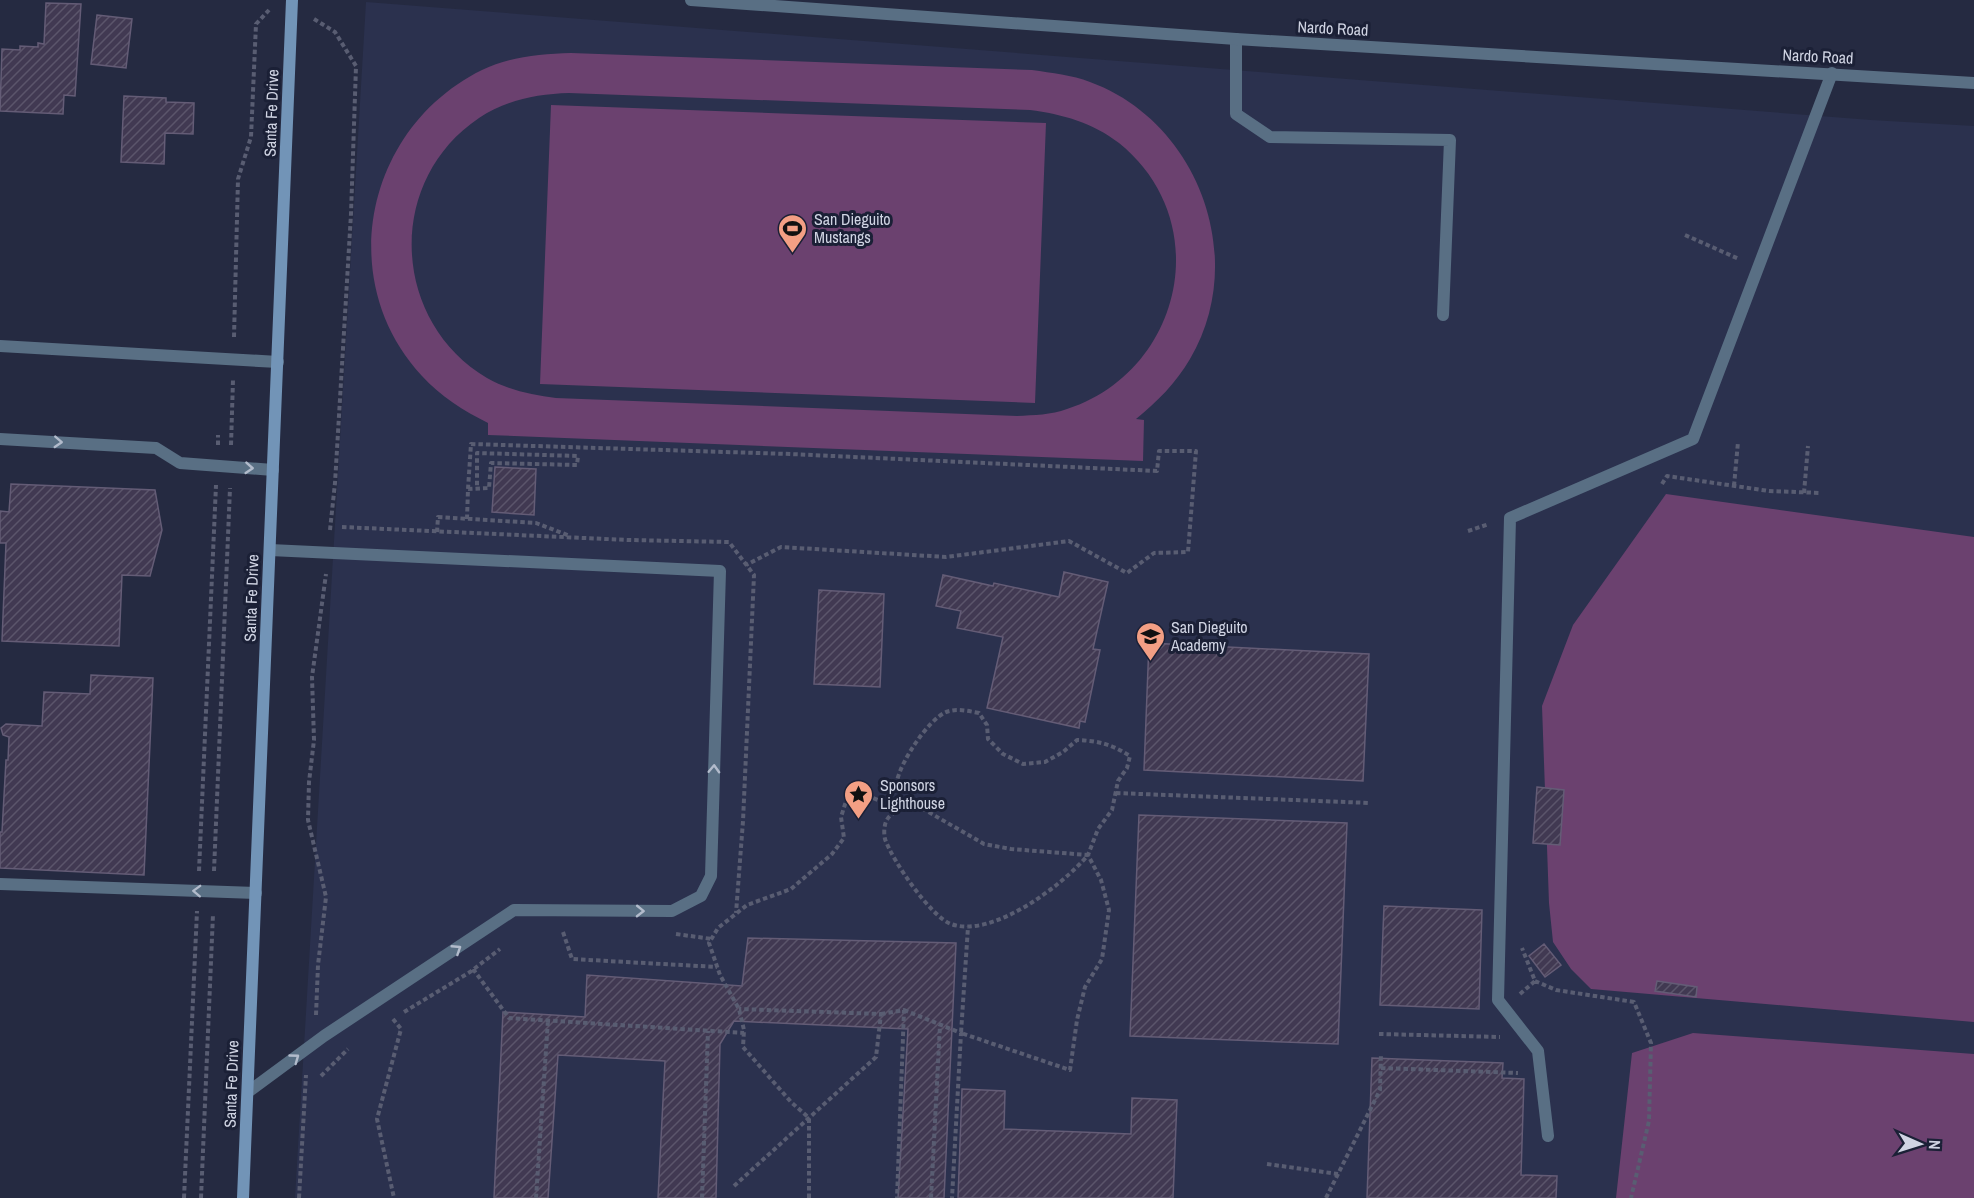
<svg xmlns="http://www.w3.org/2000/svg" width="1974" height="1198" viewBox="0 0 1974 1198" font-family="'Archivo Narrow',sans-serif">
<defs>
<pattern id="building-hatch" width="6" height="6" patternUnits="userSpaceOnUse" patternTransform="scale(1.5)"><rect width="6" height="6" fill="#413952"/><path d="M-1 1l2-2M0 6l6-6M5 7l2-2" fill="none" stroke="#5b556b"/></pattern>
</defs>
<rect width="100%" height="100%" fill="#252a41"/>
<!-- built -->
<path fill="#2b314e" d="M366 2 1871 120 1974 126V1198H295Z"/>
<!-- grass -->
<path fill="#6b416f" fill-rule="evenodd" d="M571 53 1032 70C1052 73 1072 75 1090 82 1199 122 1249 259 1190 359 1176 383 1157 402 1136 419L1144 420 1143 461 488 435V423C464 411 440 396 422 376 333 280 366 127 482 70 509 57 540 54 571 53ZM569 93 1030 110C1062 114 1093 123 1119 143 1216 221 1183 371 1067 409 1051 415 1034 415 1017 416L556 398C532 395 508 390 487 378 391 321 385 181 479 118 506 100 537 94 569 93Z
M551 105 1046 123 1035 403 540 384Z
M1666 494 1974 537V1022L1591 989 1571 969 1553 942 1549 903 1542 706 1573 625Z
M1693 1033 1974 1054V1198H1616L1632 1053Z"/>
<!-- building -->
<path fill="url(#building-hatch)" stroke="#645c76" stroke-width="1.5" d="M46 3 81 4 75 96 64 95 63 114 0 111 2 49 20 50V46L38 47V43L44 44Z
M97 15 132 19 126 68 91 64Z
M124 96 166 98V102L194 103 193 134 165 133 164 164 121 162Z
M495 467 536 469 534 515 492 512Z
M11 484 155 490 162 530 150 576 122 575 119 646 2 641 6 543H0V511L9 512Z
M1064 572 1108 582 1093 649 1100 650 1085 722 1080 721 1079 728 987 708 1003 637 957 628 961 611 936 606 943 575 993 586 994 583 1059 597Z
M819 590 884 594 880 687 814 684Z
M1149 643 1369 654 1363 781 1144 770Z
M91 675 153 678 144 875 0 868V832H2L6 760H8L9 737 3 735 1 728 6 724 42 726 44 692 90 694Z
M1537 787 1564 790 1560 845 1533 843Z
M1139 815 1347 823 1338 1044 1130 1036Z
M1384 906 1482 910 1479 1009 1380 1005Z
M748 938 956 943 944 1198H898L908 1029 734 1021 720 1044 716 1198H658L665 1061 558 1055 548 1198H494L503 1012 585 1017 587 975 742 986Z
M1544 944 1561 965 1545 977 1529 956Z
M1657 981 1697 987 1696 997 1655 991Z
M1372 1058 1503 1063 1502 1078 1524 1079 1521 1175 1557 1176 1556 1198H1367Z
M962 1089 1005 1091 1004 1129 1131 1134 1132 1098 1177 1100 1173 1198H958Z"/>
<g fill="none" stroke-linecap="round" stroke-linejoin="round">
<!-- path -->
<path stroke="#595d72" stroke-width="4" stroke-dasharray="4.5 3" stroke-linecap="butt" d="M314 19 335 32 356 66 351 214 335 483 330 530
M1685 235 1739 259
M234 337 238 179 251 137 256 24 269 10
M218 445V435
M231 445 233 380
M1662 484 1667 476 1769 491 1821 493
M1734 486 1738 442
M468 489 471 444 790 454 1157 471 1159 451H1196L1188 552 1154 553 1127 573 1069 541 946 557 781 547 746 565
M1804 493 1808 446
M467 519 468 489 489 488 491 463 577 465 578 456 477 453V488
M342 527 628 540 729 542 754 575 743 821 736 913
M1468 531 1489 524
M437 532 438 517 536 523 570 536
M1116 793 1370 803
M908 804 918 806 984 844 1011 849 1088 855C1063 885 992 939 951 924 931 917 892 860 885 839 884 835 884 829 885 825 887 814 899 810 908 804Z
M199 871 216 485
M214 871 230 488
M563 932 572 959 717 967
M676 934 712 939
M473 969 509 1018 744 1033
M1535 981 1556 990 1634 1002 1651 1043 1649 1121 1631 1198
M1520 994 1535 981 1522 948
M904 1010 961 1033 952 1198
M404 1012 470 972 500 949
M881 1014 904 1010 897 1198
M316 1015 318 965 326 897 308 820 309 782 314 740 312 677 326 574
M393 1019 401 1029 377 1119 394 1198
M1379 1034 1500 1037
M1381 1068 1518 1073
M321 1076 348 1049
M1267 1164 1338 1174
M734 1186 876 1057 881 1014 739 1009
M184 1198 197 911
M201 1198 213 914
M299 1198 306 1075
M536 1198 548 1020
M702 1198 708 1031
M809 1198V1118L791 1102 743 1047 744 1030 739 1009 720 975 709 943 718 928 747 905 791 889 832 854 844 838 841 817 847 798 863 794 900 809C898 799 895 790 897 781 901 761 928 720 946 712 957 708 968 711 979 713L987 725 988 739 1003 754 1023 764 1045 762 1063 752 1077 740C1099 741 1111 744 1130 756L1127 768 1118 781 1112 810 1098 829 1088 855 1101 880 1109 910 1102 959 1085 987 1077 1020 1070 1070 961 1033 968 927
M931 1198 940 1025
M1326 1198 1380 1090 1381 1054"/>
<!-- service -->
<path stroke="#596f84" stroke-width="12" d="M1236 39V114L1270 137 1450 140 1443 315
M0 346 278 362
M0 439 156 448 180 463 273 470
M0 884 256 893
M248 1092 324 1036 514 910 672 911 701 896 711 876 720 571 270 550
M1548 1136 1538 1051 1498 1000 1510 518 1693 439 1832 73"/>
<!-- tertiary -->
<path stroke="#596f84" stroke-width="12" d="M691 0 1236 39 1974 83"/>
<!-- secondary -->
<path stroke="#7294b7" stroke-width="12" d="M243 1198 292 0"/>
</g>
<!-- one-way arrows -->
<defs><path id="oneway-chevron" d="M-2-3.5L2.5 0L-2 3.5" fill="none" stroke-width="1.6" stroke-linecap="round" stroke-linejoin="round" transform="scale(1.5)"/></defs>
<g stroke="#b2bbcb">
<use href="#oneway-chevron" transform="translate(58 442) rotate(3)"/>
<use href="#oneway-chevron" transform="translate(249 468) rotate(4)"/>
<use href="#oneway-chevron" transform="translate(714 769) rotate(-88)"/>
<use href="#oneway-chevron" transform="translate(197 891) rotate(-178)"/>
<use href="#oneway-chevron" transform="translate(640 911) rotate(1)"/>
<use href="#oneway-chevron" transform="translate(457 949) rotate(-33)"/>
<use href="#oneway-chevron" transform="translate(295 1058) rotate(-36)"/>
</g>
<!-- icons -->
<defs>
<symbol id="stadium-pin" viewBox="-11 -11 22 30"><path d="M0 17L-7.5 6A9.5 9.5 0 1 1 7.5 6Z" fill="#f39f84" stroke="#1b2036"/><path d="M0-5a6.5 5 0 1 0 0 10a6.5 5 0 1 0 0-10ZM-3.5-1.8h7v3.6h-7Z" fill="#111"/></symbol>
<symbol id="school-pin" viewBox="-11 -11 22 30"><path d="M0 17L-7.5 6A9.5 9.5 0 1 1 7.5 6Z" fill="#f39f84" stroke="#1b2036"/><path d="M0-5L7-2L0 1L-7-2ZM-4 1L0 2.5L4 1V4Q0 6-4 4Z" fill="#111"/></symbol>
<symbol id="sight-pin" viewBox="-11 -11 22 30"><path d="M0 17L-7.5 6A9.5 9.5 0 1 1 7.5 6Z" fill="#f39f84" stroke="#1b2036"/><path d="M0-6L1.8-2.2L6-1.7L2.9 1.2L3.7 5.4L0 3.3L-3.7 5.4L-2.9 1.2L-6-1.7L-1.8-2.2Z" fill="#111"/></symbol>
</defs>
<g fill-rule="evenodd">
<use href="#stadium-pin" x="776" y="212" width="33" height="45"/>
<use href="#school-pin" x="1134" y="620" width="33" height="45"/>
<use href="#sight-pin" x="842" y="778" width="33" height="45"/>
</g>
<g text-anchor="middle" stroke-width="6" stroke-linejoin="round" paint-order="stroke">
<!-- street labels -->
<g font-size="16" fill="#d0d4e3" stroke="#1b2036">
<text transform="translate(1333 28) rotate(3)" y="6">Nardo Road</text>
<text transform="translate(1818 56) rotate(3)" y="6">Nardo Road</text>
<text transform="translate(271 113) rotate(-88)" y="6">Santa Fe Drive</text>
<text transform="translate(251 598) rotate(-88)" y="6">Santa Fe Drive</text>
<text transform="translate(231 1084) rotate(-88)" y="6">Santa Fe Drive</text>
</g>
<!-- poi labels -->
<g font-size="16" fill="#d0d4e3" stroke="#1b2036" text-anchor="start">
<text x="814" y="225">San Dieguito<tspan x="814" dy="18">Mustangs</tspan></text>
<text x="1171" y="633">San Dieguito<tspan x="1171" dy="18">Academy</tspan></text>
<text x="880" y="791">Sponsors<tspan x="880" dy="18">Lighthouse</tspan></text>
</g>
</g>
<!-- north arrow -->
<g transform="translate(1920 1144) rotate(93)" stroke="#1b2036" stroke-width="4.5" paint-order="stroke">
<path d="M0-4.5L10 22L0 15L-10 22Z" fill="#d0d4e3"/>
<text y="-9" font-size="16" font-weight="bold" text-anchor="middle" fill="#d0d4e3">N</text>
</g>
</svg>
